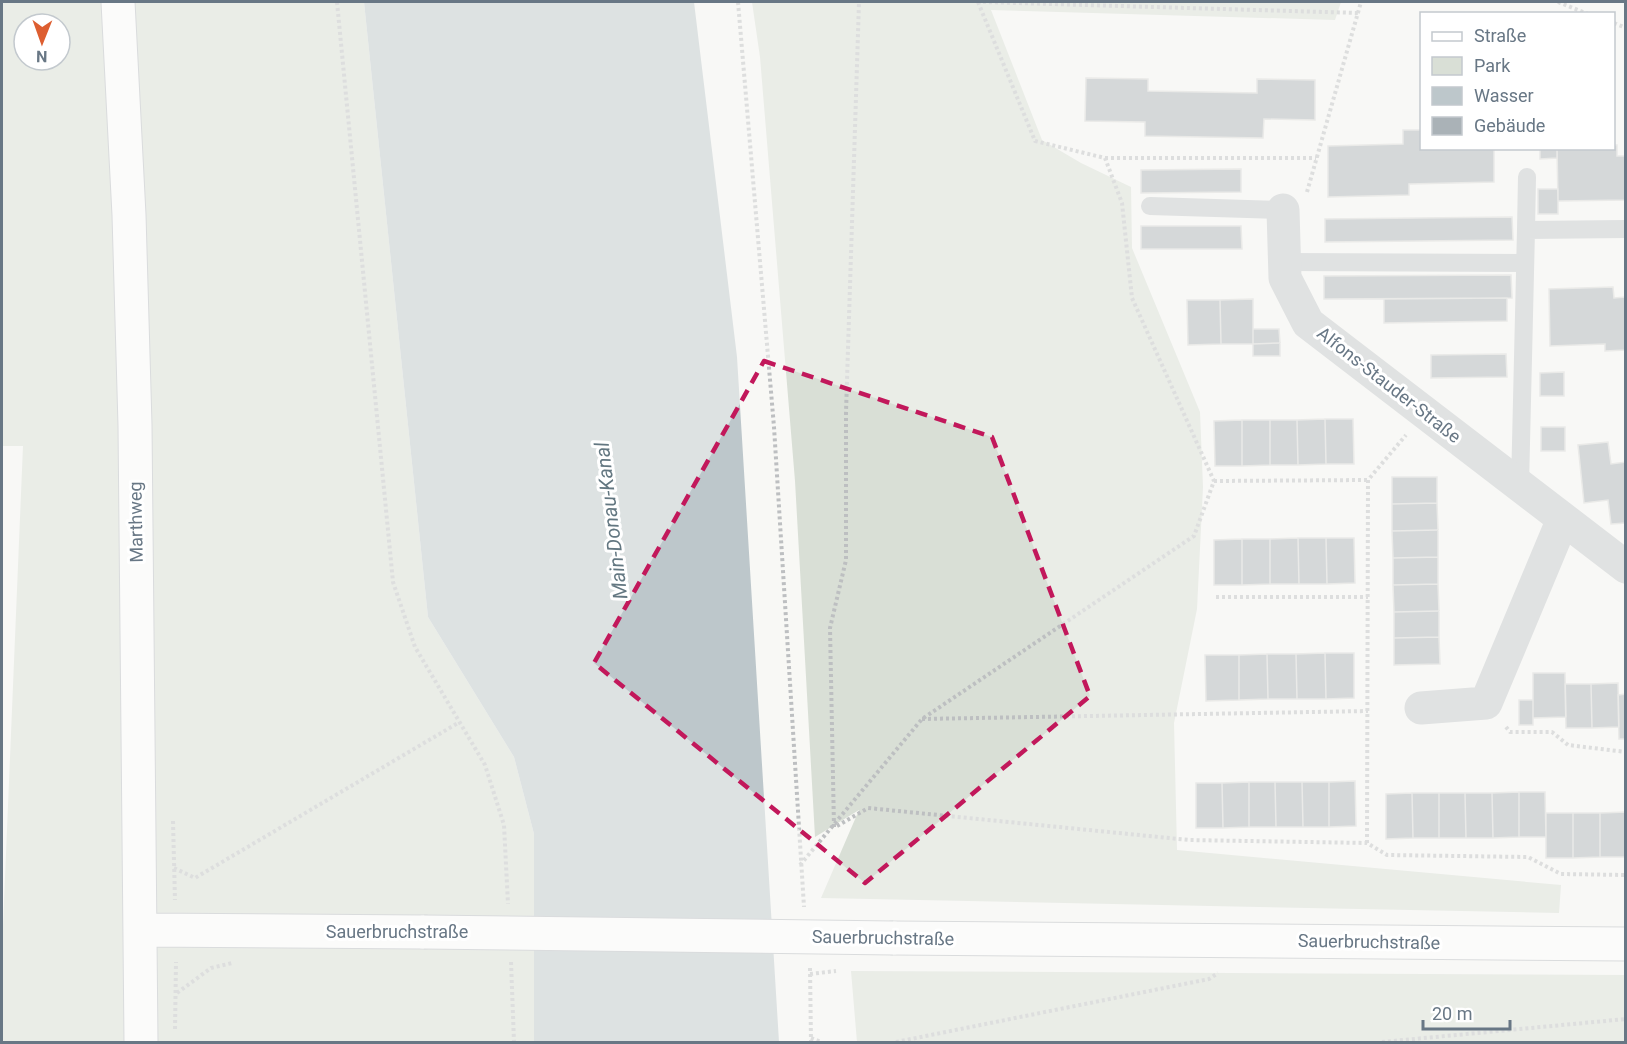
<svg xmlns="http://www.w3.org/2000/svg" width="1627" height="1044" viewBox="0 0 1627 1044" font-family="Roboto,sans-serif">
<rect width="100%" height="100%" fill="#f8f8f5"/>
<!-- green -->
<path fill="#d9dfd6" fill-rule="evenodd" d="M2 2H364L428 617 514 757 534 834V1042H2V950L23 446H2ZM24 24H60V60H24Z
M752 2H1341L1335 20 991 10 1042 140 1081 163 1131 187 1132 248 1200 412 1203 487 1197 609 1174 723 1177 850 1561 885 1559 913 821 898 859 810 815 837 795 481 760 57Z
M851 971 1625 975V1042H857Z"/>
<!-- water -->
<path fill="#bdc7cb" d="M364 2H694L737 357 779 1042H534V834L514 757 428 617Z"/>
<!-- building -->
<path fill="#aab2b7" stroke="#d9d9d7" stroke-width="1.5" d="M1086 78 1148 79V91L1257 93V79L1315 80V120L1264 119 1263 138 1145 136V122L1085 121Z
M1403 130H1422V148H1494V182L1409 184V195L1328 197V146L1403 144Z
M1614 145H1617V156H1626V200L1558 201 1557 148H1614Z
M1540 148H1557V158L1540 159Z
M1241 169V192L1141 193V170Z
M1538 189H1558V214H1538Z
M1512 217 1513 240 1325 242V219Z
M1141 226H1241L1242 249H1141Z
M1511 275 1512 298 1324 299V276Z
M1613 287 1614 298 1626 297V350L1605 351V344L1550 346 1549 289Z
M1507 298V321L1384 323V299Z
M1253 299V344H1221L1220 300Z
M1187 300H1220L1221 344 1188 345Z
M1253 329H1279L1280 343 1253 344Z
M1280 343V356H1253V344Z
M1506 354 1507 377 1431 378V355Z
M1564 372V396H1540V373Z
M1325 419H1353L1354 464H1326Z
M1325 419 1326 464 1298 465 1297 420Z
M1242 420V466H1215L1214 421Z
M1242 420H1270V465L1242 466Z
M1270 420H1297L1298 465H1270Z
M1541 427H1565V451H1541Z
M1608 442 1611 464 1626 462V523L1611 524 1608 500 1584 503 1578 445Z
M1392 477H1437V503L1392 504Z
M1437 503 1438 530 1392 531V504Z
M1438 530V557L1393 558 1392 531Z
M1298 538 1299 584H1270V539Z
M1298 538H1326L1327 584H1299Z
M1326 538H1354L1355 583 1327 584Z
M1242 539V585H1214V540Z
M1242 539H1270V584L1242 585Z
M1438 557V584L1393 585V558Z
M1438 584 1439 611 1394 612 1393 585Z
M1439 611V637L1394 638V612Z
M1439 637 1440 664 1394 665V638Z
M1325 653 1326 699H1297L1296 654Z
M1325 653H1354V698L1326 699Z
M1267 654 1268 699 1239 700V655Z
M1267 654H1296L1297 699H1268Z
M1205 655H1239V700L1206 701Z
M1533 673H1565L1566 717 1533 718Z
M1618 683 1619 727 1592 728 1591 684Z
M1565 684H1591L1592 728H1566Z
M1626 694V739H1619L1618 695Z
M1519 700H1533V725H1519Z
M1355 781 1356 826 1329 827V782Z
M1249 782V827L1223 828 1222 783Z
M1249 782H1275L1276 827H1249Z
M1275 782H1302L1303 827H1276Z
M1302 782H1329V827H1303Z
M1196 783H1222L1223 828H1196Z
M1519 792V837L1493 838 1492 793Z
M1519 792H1545L1546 837H1519Z
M1412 793 1413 838 1386 839V794Z
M1412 793H1439V838H1413Z
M1439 793H1465L1466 838H1439Z
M1465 793H1492L1493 838H1466Z
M1626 812V857H1600V813Z
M1546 813H1573V858H1546Z
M1573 813H1600V857L1573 858Z"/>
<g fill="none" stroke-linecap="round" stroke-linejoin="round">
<defs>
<path id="secondary" d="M118 2 129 215 135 425 141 1042
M141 930 424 932
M893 938 1626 944"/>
</defs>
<!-- secondary casing -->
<use href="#secondary" stroke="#b6babf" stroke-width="35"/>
<!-- path -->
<path stroke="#bdbfc1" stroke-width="4" stroke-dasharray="3 3" stroke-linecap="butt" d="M337 2 393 582 415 647 485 765 504 825 508 904
M738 2 774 427 804 907
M983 2 1359 13
M1558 2 1588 14
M1614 23 1626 28
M1105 158H1316
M1307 192 1361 2
M1214 481 1368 480
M1216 597H1368
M922 719 1368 711
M1506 727 1510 732H1552L1568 745 1626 752
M173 821 175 900
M837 826 868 808 1189 840 1367 843 1387 855 1528 857 1561 874 1626 875
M834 827 830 628 846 560V412L859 2
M1367 843 1368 480 1406 435
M800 865 922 719 1194 536 1214 481 1132 298 1122 203 1105 158 1035 141 978 2
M174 868 195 878 458 723
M511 962 514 1042
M810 968 811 1042
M810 974 836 971
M177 993 211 968 232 963
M175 1029 176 962
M811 1038 821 1042
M896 1042 1209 979 1218 973
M1382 1042 1626 1019"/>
<!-- lane -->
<path stroke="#c3c7ca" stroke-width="18" d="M1150 206 1283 210
M1526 230 1527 177
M1285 262 1525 263
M1520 486 1526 230 1626 229"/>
<!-- street -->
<path stroke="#c3c7ca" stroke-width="33" d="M1283 210 1285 278 1308 323 1626 567
M1421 708 1486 703 1563 519"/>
<!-- secondary -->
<use href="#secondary" stroke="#fff" stroke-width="33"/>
<defs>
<path id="secondary-bridge" d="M424 932 893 938"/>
</defs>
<!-- secondary-bridge casing -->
<use href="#secondary-bridge" stroke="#b6babf" stroke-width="35" stroke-linecap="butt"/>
<!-- secondary-bridge -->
<use href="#secondary-bridge" stroke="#fff" stroke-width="33"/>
</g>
<!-- marked area -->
<path d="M0 0H1627V1044H0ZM764 361 992 437 1090 696 865 883 594 663Z" fill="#f8f8f5" fill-opacity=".55" fill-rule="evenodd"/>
<path fill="none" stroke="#c2185b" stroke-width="4.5" stroke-dasharray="12 8" stroke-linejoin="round" d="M764 361 992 437 1090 696 865 883 594 663Z"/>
<g text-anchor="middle" stroke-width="6" stroke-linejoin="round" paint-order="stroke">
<!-- street labels -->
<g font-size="18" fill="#687785" stroke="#fff">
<text transform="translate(1389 385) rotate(38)" y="6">Alfons-Stauder-Straße</text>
<text transform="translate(136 522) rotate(-91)" y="6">Marthweg</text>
<text x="397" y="938">Sauerbruchstraße</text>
<text transform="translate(883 938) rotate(1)" y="6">Sauerbruchstraße</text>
<text transform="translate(1369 942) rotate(1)" y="6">Sauerbruchstraße</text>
</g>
<!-- water labels -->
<g font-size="20" font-style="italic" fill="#637781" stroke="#fff">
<text transform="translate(611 521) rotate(-97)" y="7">Main-Donau-Kanal</text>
</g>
</g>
<!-- border -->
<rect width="1627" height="1044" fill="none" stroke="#687785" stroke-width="6"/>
<!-- legend -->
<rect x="1420" y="12" width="195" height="138" fill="#ffffff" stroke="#c3c9ce" stroke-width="1.5"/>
<rect x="1432" y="32" width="30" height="9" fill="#ffffff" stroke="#c3c9ce" stroke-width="1.5"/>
<text x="1474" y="42" font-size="18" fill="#687785">Straße</text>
<rect x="1432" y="57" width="30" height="18" fill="#d9dfd6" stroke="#c3c9ce" stroke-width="1.5"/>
<text x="1474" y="72" font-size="18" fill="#687785">Park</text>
<rect x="1432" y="87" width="30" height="18" fill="#bdc7cb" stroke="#c3c9ce" stroke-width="1.5"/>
<text x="1474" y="102" font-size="18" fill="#687785">Wasser</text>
<rect x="1432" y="117" width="30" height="18" fill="#aab2b7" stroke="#c3c9ce" stroke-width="1.5"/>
<text x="1474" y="132" font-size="18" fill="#687785">Gebäude</text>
<!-- north arrow -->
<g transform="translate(42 42) rotate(181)"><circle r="28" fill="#ffffff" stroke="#c3c9ce" stroke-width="1.5"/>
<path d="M0-4.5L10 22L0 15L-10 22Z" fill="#dd5e30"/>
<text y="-9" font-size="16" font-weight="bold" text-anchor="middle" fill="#687785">N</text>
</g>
<!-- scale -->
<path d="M1423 1020v9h87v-9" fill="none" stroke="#687785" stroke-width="3"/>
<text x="1432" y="1020" font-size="18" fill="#687785" stroke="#ffffff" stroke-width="4.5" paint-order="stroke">20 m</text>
</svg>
